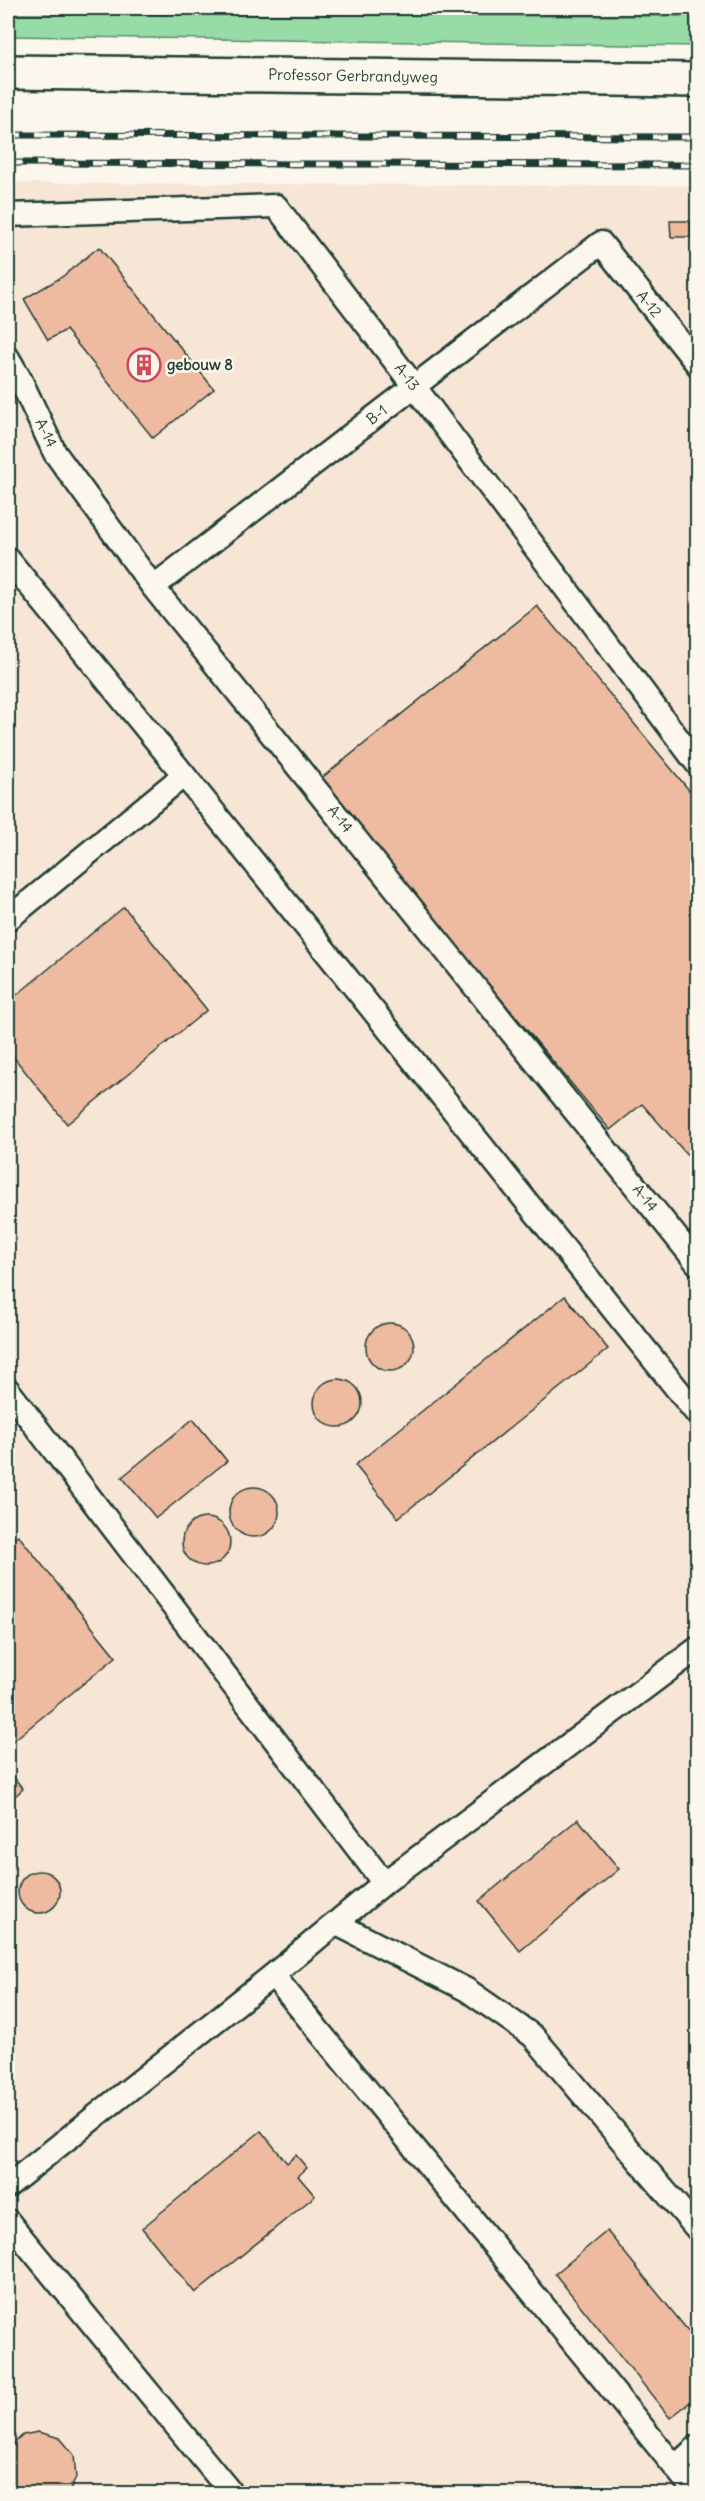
<svg xmlns="http://www.w3.org/2000/svg" width="705" height="2501" viewBox="0 0 705 2501" font-family="Delius,sans-serif">
<rect width="100%" height="100%" fill="#fbf7ec"/>
<filter id="ink" filterUnits="userSpaceOnUse"><feTurbulence type="fractalNoise" baseFrequency=".0167" numOctaves="2"/><feDisplacementMap in="SourceGraphic" scale="12" xChannelSelector="R" yChannelSelector="G"/><feConvolveMatrix kernelMatrix="1 2 1 2 8 2 1 2 1" color-interpolation-filters="sRGB"/></filter>
<g filter="url(#ink)">
<!-- built -->
<path fill="#f7e5d5" d="M8 183 697 186V2493L8 2494Z"/>
<!-- green -->
<path fill="#97dba6" stroke="#5b8c6d" stroke-width="1.5" d="M8 14 697 16 698 46 8 36Z"/>
<!-- building -->
<path fill="#efbba0" stroke="#1f3d34" stroke-width="1.5" d="M670 221H690L691 237H671Z
M99 247 214 389 153 438 66 330 48 340 24 299 62 277Z
M537 606 698 801V1167L642 1104 610 1130 319 780Z
M124 907 207 1010 67 1124 8 1050V1002Z
M565 1296 608 1349 398 1518 355 1465Z
M366 1347a24 24 0 1 1 48 0a24 24 0 1 1-48 0Z
M314 1403a24 24 0 1 1 48 0a24 24 0 1 1-48 0Z
M193 1419 227 1461 156 1518 122 1477Z
M229 1512a25 25 0 1 1 50 0a25 25 0 1 1-50 0Z
M182 1542a24 24 0 1 1 48 0a24 24 0 1 1-48 0Z
M18 1535 116 1657 8 1745V1543Z
M8 1770 23 1789 8 1802Z
M578 1819 619 1869 520 1951 479 1901Z
M18 1892a21 21 0 1 1 42 0a21 21 0 1 1-42 0Z
M8 1917 13 1930 8 1944Z
M261 2131 287 2163 296 2155 307 2168 298 2176 315 2196 195 2293 142 2228Z
M607 2231 698 2343V2396L670 2418 555 2274Z
M38 2432 60 2438 74 2455 76 2478 68 2494H10L8 2490V2449L23 2435Z"/>
<g fill="none" stroke-linecap="round" stroke-linejoin="round">
<defs>
<path id="lane" d="M8 215 276 206 414 386 698 765
M8 358 20 379 55 453 153 587 698 1264
M8 559 184 775 698 1415
M153 587 601 243 698 365
M8 919 184 775
M8 1390 384 1883
M335 1923 467 1990 533 2036 698 2230
M273 1975 697 2494
M8 2186 273 1975 384 1883 698 1648
M8 2221 232 2494
M675 2467 698 2446"/>
<path id="secondary" d="M8 72 698 80"/>
</defs>
<!-- lane casing -->
<use href="#lane" stroke="#1f3d34" stroke-width="27"/>
<!-- secondary casing -->
<use href="#secondary" stroke="#1f3d34" stroke-width="38"/>
<!-- lane -->
<use href="#lane" stroke="#fbf7ec" stroke-width="22"/>
<!-- secondary -->
<use href="#secondary" stroke="#fbf7ec" stroke-width="33"/>
<defs>
<path id="rail" d="M8 135 698 137
M8 163 698 165"/>
</defs>
<!-- rail casing -->
<use href="#rail" stroke="#1f3d34" stroke-width="7"/>
<!-- rail -->
<use href="#rail" stroke="#fbf7ec" stroke-width="4.5" stroke-dasharray="14" stroke-linecap="butt"/>
</g>
</g>
<!-- icons -->
<defs>
<symbol id="building-ring" viewBox="-11 -11 22 22"><circle r="9.5" fill="#fbf7ec" stroke="#d1495b" stroke-width="1.5"/><path d="M-4-6H4V6H1V3H-1V6H-4ZM-2.5-4.3h1.7v1.8h-1.7ZM.8-4.3h1.7v1.8H.8ZM-2.5-1h1.7V.8h-1.7ZM.8-1h1.7V.8H.8Z" fill="#d1495b"/></symbol>
</defs>
<g fill-rule="evenodd">
<use href="#building-ring" x="125" y="346" width="38" height="38"/>
</g>
<g text-anchor="middle" stroke-width="5" stroke-linejoin="round" paint-order="stroke">
<!-- street labels -->
<g font-size="15" fill="#1f3d34" stroke="#fbf7ec">
<text transform="translate(353 76) rotate(1)" y="5">Professor Gerbrandyweg</text>
<text transform="translate(649 304) rotate(51)" y="5">A-12</text>
<text transform="translate(407 377) rotate(53)" y="5">A-13</text>
<text transform="translate(377 415) rotate(-38)" y="5">B-1</text>
<text transform="translate(46 433) rotate(64)" y="5">A-14</text>
<text transform="translate(340 819) rotate(51)" y="5">A-14</text>
<text transform="translate(645 1198) rotate(51)" y="5">A-14</text>
</g>
<!-- poi labels -->
<g font-size="15" font-weight="bold" fill="#1f3d34" stroke="#fbf7ec" text-anchor="start">
<text x="167" y="370">gebouw 8</text>
</g>
</g>
<!-- margin -->
<rect width="705" height="2501" fill="none" stroke="#fbf7ec" stroke-width="30"/>
<rect x="15" y="15" width="675" height="2471" fill="none" stroke="#1f3d34" stroke-width="2" filter="url(#ink)"/>
</svg>
